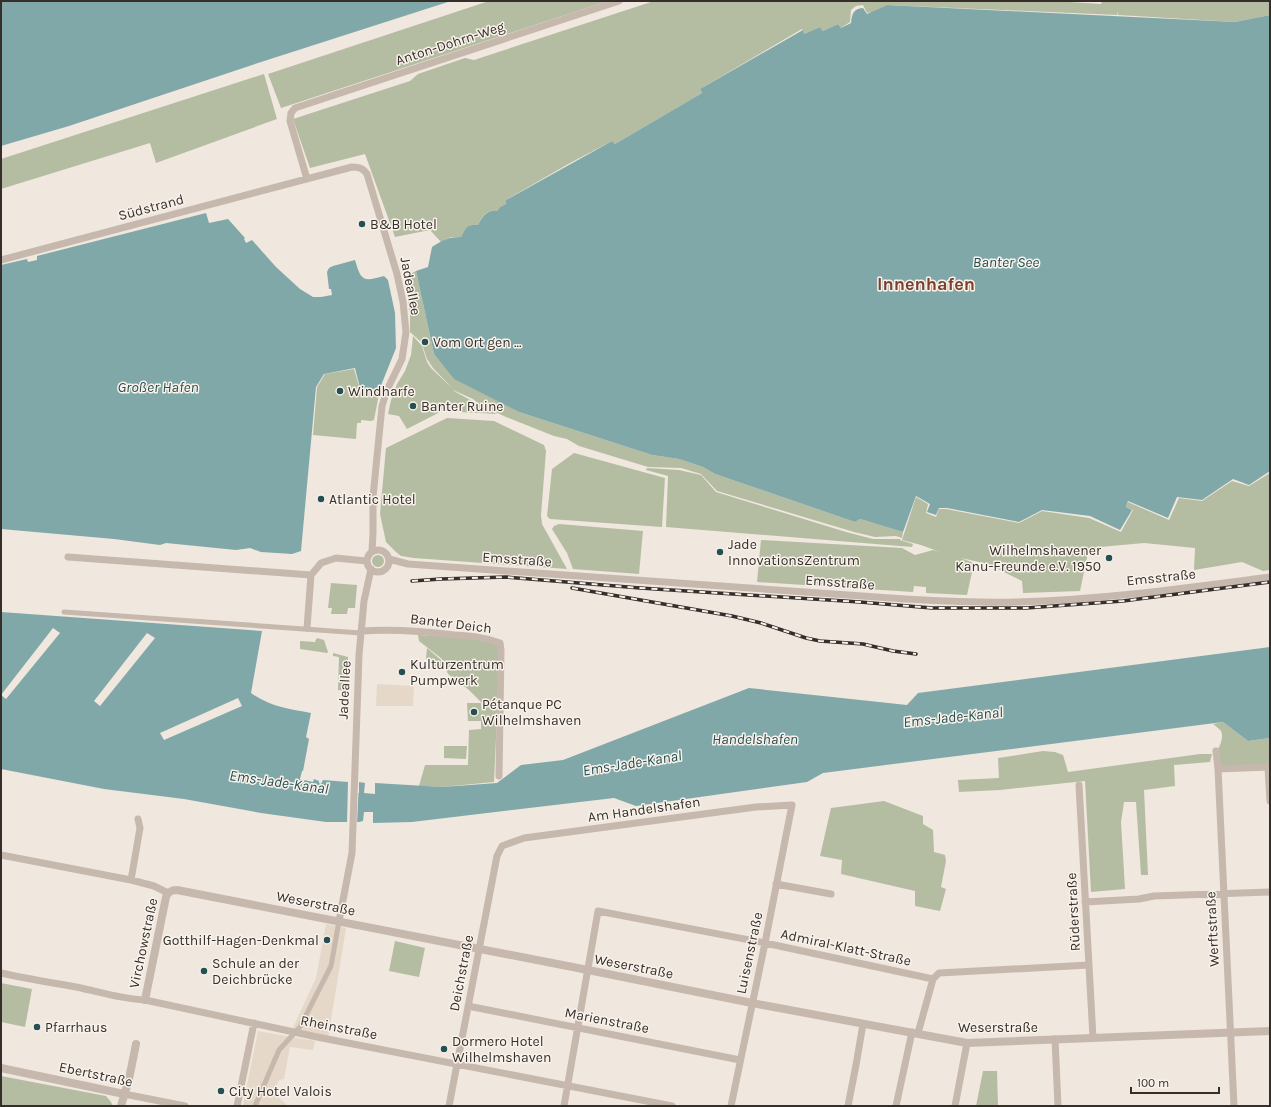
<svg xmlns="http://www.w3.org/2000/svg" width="1271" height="1107" viewBox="0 0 1271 1107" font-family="Karla,sans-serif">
<rect width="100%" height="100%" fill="#f0e7df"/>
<!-- green -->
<path fill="#b4bda1" d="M489 1H608L281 108 268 74Z
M654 1H1055L1101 4 1102 1H1270V15L1235 22 1118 15 1117 12V15L887 5 872 12 867 13 863 5 856 6 851 10 850 22 841 28 838 24 823 31 820 27 804 34 802 29 700 89 702 93 615 144 612 141 570 163 506 200V204L500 207 497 211C486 209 482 217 478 225 466 224 466 228 461 237H451L441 242 430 230 395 237 365 154 310 168 293 119 410 81 418 74 465 58 474 60Z
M264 74 277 119 156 163 150 143 1 189V159Z
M416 271 434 354 455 379 519 412 652 455 679 459 703 467 715 474 855 522 860 519 903 532 902 538 896 536 875 537 854 532 717 491 701 474 681 468 648 467 579 446 567 439 554 436 506 417 480 405 473 399 453 390 454 391C469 399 482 407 497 414L442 411 407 429 399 416 388 414 391 400 397 384 405 371 411 355 413 336 422 346 427 362 431 368 453 389 433 368 427 359 423 347 420 341 410 332V314L404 277Z
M354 369 361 393 380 389 374 420 371 421 361 420V423H357L356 439 313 435 317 387 325 374Z
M447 418 494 421 544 445 546 451 541 515 542 524 567 569 414 558 401 556 396 552 386 542 380 514 386 448Z
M574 453 665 478 662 527 550 519 547 516 552 469Z
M647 468 679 470 701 475 716 492 846 532 873 539H900V540L913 544 912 547 666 527 668 476 646 470Z
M1270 473V570L1263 571 1242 562 1194 570 1195 548 1144 543 1089 548 1080 591 1023 593 1022 581 988 564 961 558 974 563 967 595 926 593V587L914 586 913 592 757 582 761 540 902 548 915 555 933 550 940 552 921 545 902 540 916 497 928 504 926 513 936 517 939 509H946L1019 523 1042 511 1089 518 1121 532 1133 510 1126 507 1128 502 1169 520 1179 498 1202 501 1232 481 1249 486Z
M559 524 643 531 639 574 573 569 567 553 552 529 554 526Z
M372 561a6 6 0 1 1 12 0a6 6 0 1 1-12 0Z
M331 583 357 585 355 608H348L347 614H331L332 608H328Z
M418 635 488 639 498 644 500 651 494 782 442 787 419 786 425 765H468L469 730 481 729V721H468L467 703H481L482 713V703L469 690 448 674 442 659 419 641Z
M317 638 324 640 328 652 327 653 300 649V641L316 642 315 641Z
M427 648 441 660V670L434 668 426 658Z
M333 653 348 657 347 691 338 690 339 657 333 656Z
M1223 722 1248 741 1270 738V765L1221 767 1217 751C1220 746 1224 737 1221 731 1219 729 1216 726 1213 724Z
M444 746H467L466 759 444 758Z
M1043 751 1055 752 1063 755 1068 772 1200 754H1212L1210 762 1174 765 1175 786 1144 790 1148 875H1141L1136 802H1124L1121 822 1125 889 1091 892 1085 781 1000 790 959 792 958 780 999 778 998 758Z
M884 801 923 816V824L933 830 934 852 945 855 946 861 941 887 946 889 940 911 915 906V891L841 874 842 860 820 856 831 808Z
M395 941 425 948 419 977 389 971Z
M1 983 32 989 25 1027 1 1022Z
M983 1071H997L998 1106H976Z
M1 1076 106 1096 111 1102 113 1106H1Z"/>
<!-- plaza -->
<path fill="#e5d8c8" d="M377 684 414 686 413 706H376Z
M326 924 346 928 328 1038 292 1030 316 978Z
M258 1031 315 1041 313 1050 290 1047 284 1079 279 1080 276 1087 278 1097 288 1106 243 1105Z"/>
<!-- water -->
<path fill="#81a8a9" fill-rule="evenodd" d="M1 1H451L258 63 69 126 1 146Z
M887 5 1235 22 1270 15V471L1249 485 1233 479 1202 500 1177 497 1168 518 1128 501 1126 507 1132 510 1120 530 1090 516 1042 510 1019 522 947 508H939L936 515 927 512 930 504 916 496 903 532 860 519 855 522 715 474 703 467 679 459 652 455 519 412 454 379 434 354 416 271 428 267 432 247C443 240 448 237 461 237 466 228 466 224 478 225 482 217 487 209 497 211L500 207 506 204V200L612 141 615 144 702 93 700 89 803 30 804 34 820 27 823 31 838 24 841 28 851 23C852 14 853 9 863 8L867 14Z
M206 213 209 223 228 219 245 238 244 239 246 243 252 240 276 267 300 289 313 297H321L332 295 331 289H329L327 272 329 268 333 266 355 260C361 281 363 282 384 276L388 280 395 313 396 348 380 388 361 392 355 368 324 374 316 387 301 551 292 554 261 552 250 548 236 550 166 543 160 545 114 539 1 529V265L27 259 28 262 37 260V256Z
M1 612 262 631 251 693C270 707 289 709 311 713L306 737 309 739 303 771H302L300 779 313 782 314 779 319 781V783L321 784 323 780 348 782V792L359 793V782L365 783 364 793 375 794V783L442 787 497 783 521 765 563 760 749 688 907 705 918 693 1270 647V738L1248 741 1223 722 823 773 807 782 636 806 614 798 412 822 373 823V812H364L363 821 359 822H326L261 813 184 799 104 789 1 769ZM53 628 60 633 6 699 1 695ZM147 633 155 638 100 706 94 701ZM238 698 242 706 164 740 160 733Z"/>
<!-- pier -->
<path fill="#f0e7df" d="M348 781H350L349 790 357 791V782H359L357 824H347Z"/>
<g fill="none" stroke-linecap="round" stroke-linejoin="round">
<!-- pedestrian -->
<path stroke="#c6b8ac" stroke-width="5" d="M64 612 361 633
M255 1106 279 1050 300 1027 331 966 339 921"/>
<!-- minor -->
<path stroke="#c6b8ac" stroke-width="7" d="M307 179 290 121 291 113 295 108 619 1
M1 260 352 167C359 167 363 168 367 174L397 274 403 302 406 332 402 359 387 390 382 406 373 497V533L372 551
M367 561a11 11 0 1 1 22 0a11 11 0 1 1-22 0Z
M68 557 311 575
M389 559 408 564 905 599C942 601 980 603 1017 602 1102 600 1186 588 1270 577
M307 628 311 575 317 568 321 563 336 558 366 561
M361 631C392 629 423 631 454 635 470 636 485 637 500 643L501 650 499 776
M1216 751 1218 769 1234 1106
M1268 767 1270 801
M1218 769 1270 767
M1079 785 1093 1038
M1 855 131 880 154 886 168 893
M131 880 140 828 138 819
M776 884 831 894
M1085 902 1139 899 1154 896 1270 892
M339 921 352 853 359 655 364 601 371 569
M1 973C28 979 54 983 81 988 103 993 122 999 145 1000L317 1037 672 1106
M468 1006 740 1060
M918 1033 933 979
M1055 1039 1058 1106
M124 1094 185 1106
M237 1106 254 1023
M449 1106 497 856 502 846 524 838 756 807 792 805 765 943 731 1106
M564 1106 598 911 765 943 933 979 939 973 1089 965
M848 1106 856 1065 863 1024
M896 1106 912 1032
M955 1106 967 1043"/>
<!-- tertiary -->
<path stroke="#c6b8ac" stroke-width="8" d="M145 1000 166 897C168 892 171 890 177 890L588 970 752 1003 967 1043 1270 1031
M1 1068 124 1094
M121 1106 129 1079 136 1044"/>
<defs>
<path id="rail" d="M412 581 441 579 506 577 640 588 860 602 932 608H1026L1123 601 1270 582
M572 588 732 616 761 623 806 638 820 641 863 644 893 651 916 654"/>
</defs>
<!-- rail casing -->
<use href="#rail" stroke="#352e2a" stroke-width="3.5"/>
<!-- rail -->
<use href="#rail" stroke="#f8f2eb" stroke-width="2" stroke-dasharray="6" stroke-linecap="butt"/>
</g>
<!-- markers -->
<g fill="#254f52" stroke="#f8f2eb" stroke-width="1.5">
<circle cx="362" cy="224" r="4"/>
<circle cx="425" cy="342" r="4"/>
<circle cx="340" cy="391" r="4"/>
<circle cx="413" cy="406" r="4"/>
<circle cx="321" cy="499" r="4"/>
<circle cx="720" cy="552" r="4"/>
<circle cx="1109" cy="558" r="4"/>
<circle cx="402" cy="672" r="4"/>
<circle cx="474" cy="712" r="4"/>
<circle cx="327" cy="940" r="4"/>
<circle cx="204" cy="971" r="4"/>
<circle cx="37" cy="1027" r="4"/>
<circle cx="444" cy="1049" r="4"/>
<circle cx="221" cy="1091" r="4"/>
</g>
<g text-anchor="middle" stroke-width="3" stroke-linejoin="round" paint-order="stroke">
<!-- street labels -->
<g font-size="14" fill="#352e2a" stroke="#f8f2eb">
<text transform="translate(450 43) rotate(-18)" y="5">Anton-Dohrn-Weg</text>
<text transform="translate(151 207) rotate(-15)" y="5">Südstrand</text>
<text transform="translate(411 286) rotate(79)" y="5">Jadeallee</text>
<text transform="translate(517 559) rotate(4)" y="5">Emsstraße</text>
<text transform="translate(1161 577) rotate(-6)" y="5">Emsstraße</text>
<text transform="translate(840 582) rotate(4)" y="5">Emsstraße</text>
<text transform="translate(451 623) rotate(7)" y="5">Banter Deich</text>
<text transform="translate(344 690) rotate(-87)" y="5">Jadeallee</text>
<text transform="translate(644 809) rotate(-8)" y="5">Am Handelshafen</text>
<text transform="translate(316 903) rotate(11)" y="5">Weserstraße</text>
<text transform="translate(1073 912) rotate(-93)" y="5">Rüderstraße</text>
<text transform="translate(1212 929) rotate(-93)" y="5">Werftstraße</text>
<text transform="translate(143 943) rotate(-78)" y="5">Virchowstraße</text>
<text transform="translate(846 947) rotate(12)" y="5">Admiral-Klatt-Straße</text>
<text transform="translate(749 953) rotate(-78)" y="5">Luisenstraße</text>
<text transform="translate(634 966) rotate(11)" y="5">Weserstraße</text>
<text transform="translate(461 973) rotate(-79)" y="5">Deichstraße</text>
<text transform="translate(607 1020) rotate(11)" y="5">Marienstraße</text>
<text transform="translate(339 1027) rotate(11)" y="5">Rheinstraße</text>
<text x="998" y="1032">Weserstraße</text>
<text transform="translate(96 1074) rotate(12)" y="5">Ebertstraße</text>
</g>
<!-- poi labels -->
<g font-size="14" fill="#352e2a" stroke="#f8f2eb" text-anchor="start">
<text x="370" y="229">B&amp;B Hotel</text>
<text x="433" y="347">Vom Ort gen ...</text>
<text x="348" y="396">Windharfe</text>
<text x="421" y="411">Banter Ruine</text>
<text x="329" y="504">Atlantic Hotel</text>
<text x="728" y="549">Jade<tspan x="728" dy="16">InnovationsZentrum</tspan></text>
<text x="1101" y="555" text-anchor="end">Wilhelmshavener<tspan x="1101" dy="16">Kanu-Freunde e.V. 1950</tspan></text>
<text x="410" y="669">Kulturzentrum<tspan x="410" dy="16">Pumpwerk</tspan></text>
<text x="482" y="709">Pétanque PC<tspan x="482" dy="16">Wilhelmshaven</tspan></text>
<text x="319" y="945" text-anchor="end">Gotthilf-Hagen-Denkmal</text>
<text x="212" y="968">Schule an der<tspan x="212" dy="16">Deichbrücke</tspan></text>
<text x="45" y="1032">Pfarrhaus</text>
<text x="452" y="1046">Dormero Hotel<tspan x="452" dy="16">Wilhelmshaven</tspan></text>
<text x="229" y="1096">City Hotel Valois</text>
</g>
<!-- water labels -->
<g font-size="15" font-style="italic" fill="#254f52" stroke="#f8f2eb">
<text x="1006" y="267">Banter See</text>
<text x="158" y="392">Großer Hafen</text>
<text transform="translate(953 717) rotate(-6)" y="5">Ems-Jade-Kanal</text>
<text x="755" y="744">Handelshafen</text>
<text transform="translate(632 763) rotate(-9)" y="5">Ems-Jade-Kanal</text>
<text transform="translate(279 782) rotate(8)" y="5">Ems-Jade-Kanal</text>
</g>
<!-- district labels -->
<g font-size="18" font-weight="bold" fill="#7a3f2d" stroke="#f8f2eb">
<text x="926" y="290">Innenhafen</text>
</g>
</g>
<!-- border -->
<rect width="1271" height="1107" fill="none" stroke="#352e2a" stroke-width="4"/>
<!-- scale -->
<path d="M1131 1087v6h88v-6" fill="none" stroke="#352e2a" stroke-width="2"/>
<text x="1137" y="1087" font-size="12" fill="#352e2a" stroke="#f8f2eb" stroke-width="3" paint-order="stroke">100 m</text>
</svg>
